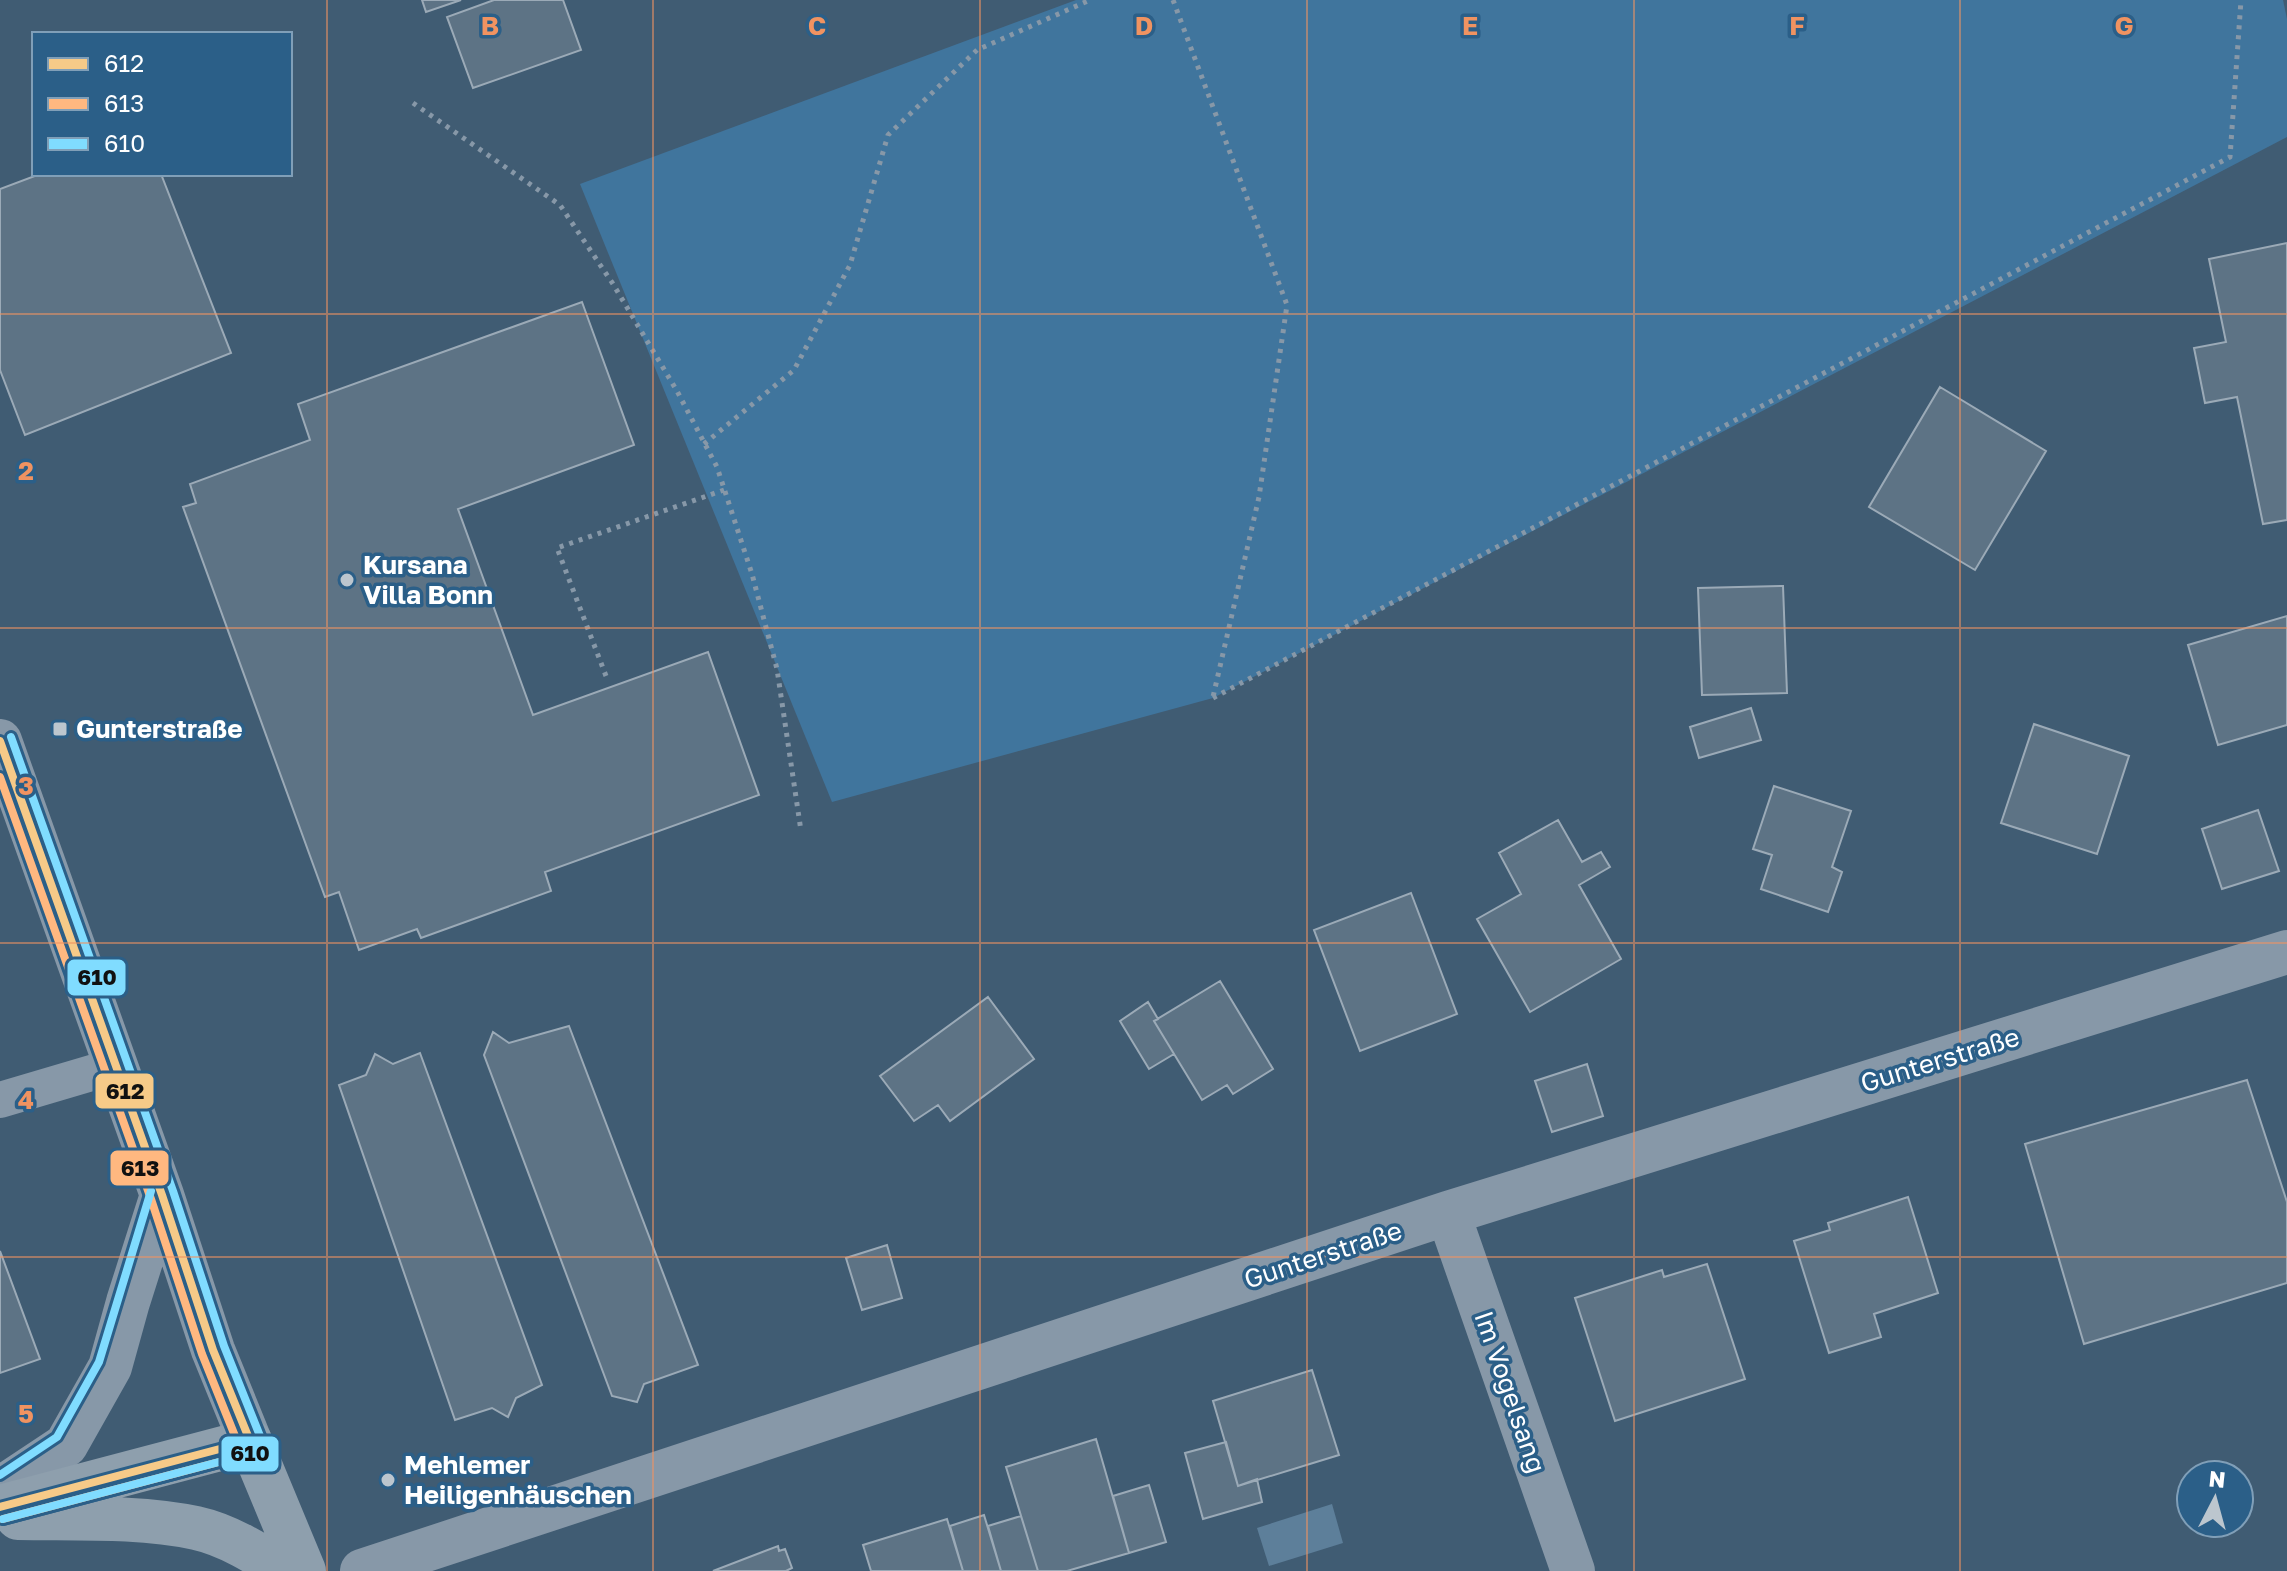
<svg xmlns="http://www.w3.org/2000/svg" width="2287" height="1571" viewBox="0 0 2287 1571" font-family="'Golos Text',sans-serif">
<rect width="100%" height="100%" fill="#405c73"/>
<!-- green -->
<path fill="#40759d" d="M1076 0H2283L2287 19V137L1213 698 832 802 580 184Z"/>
<!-- water -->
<path fill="#5d7f9a" d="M1332 1504 1343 1543 1269 1566 1257 1528Z"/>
<!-- building -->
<path fill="#5d7385" stroke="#9baab7" stroke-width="2" d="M422 0H461L426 12Z
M494 0H563L581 50 473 88 447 17Z
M40 174H161L231 353 25 435 0 370V189Z
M2287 243V520L2263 524 2237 397 2205 403 2194 348 2226 342 2209 259Z
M582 302 634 445 458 509 533 715 708 652 759 795 545 872 551 891 421 938 417 929 359 950 339 892 325 897 183 507 196 503 190 484 310 440 298 404Z
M1940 387 2046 451 1975 570 1869 507Z
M1783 586 1787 693 1702 695 1698 588Z
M2287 616V725L2218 745 2188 645Z
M1751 708 1761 740 1699 758 1690 727Z
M2034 724 2129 756 2097 854 2001 823Z
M1774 786 1851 811 1832 867 1842 872 1828 912 1761 889 1772 855 1753 849Z
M2258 810 2279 871 2222 889 2202 829Z
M1558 820 1582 862 1601 852 1610 867 1579 885 1621 959 1530 1012 1477 919 1521 894 1499 853Z
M1411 893 1457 1014 1360 1051 1314 930Z
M1220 981 1273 1069 1233 1094 1227 1085 1202 1100 1154 1021Z
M988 997 1034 1059 950 1121 938 1105 914 1121 880 1076Z
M1148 1002 1158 1019 1154 1021 1174 1054 1149 1069 1120 1021Z
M569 1026 698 1365 644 1384 637 1402 612 1396 484 1055 493 1032 509 1043Z
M420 1053 542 1385 516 1398 508 1417 492 1408 455 1420 339 1085 366 1075 375 1054 393 1064Z
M1587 1064 1603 1116 1552 1132 1535 1081Z
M2247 1080 2287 1202V1283L2084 1344 2025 1144Z
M1908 1197 1938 1293 1874 1314 1881 1337 1829 1353 1794 1241 1830 1230 1828 1223Z
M887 1245 902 1298 862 1310 846 1258Z
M0 1251 40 1359 0 1373Z
M1707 1264 1745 1379 1615 1421 1575 1298 1662 1270 1664 1277Z
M1312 1370 1339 1455 1238 1486 1213 1401Z
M1096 1439 1129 1553 1067 1571H1038L1006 1467Z
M1226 1442 1238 1486 1257 1479 1262 1502 1203 1519 1185 1453Z
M1149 1485 1166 1542 1129 1553 1113 1496Z
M984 1515 1001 1571H963L950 1526Z
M1021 1516 1038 1571H1001L988 1526Z
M947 1519 963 1571H871L863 1545Z
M778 1546 779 1551 785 1549 792 1568 786 1571H713Z"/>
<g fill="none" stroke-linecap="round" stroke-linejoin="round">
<!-- path -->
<path stroke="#8798a8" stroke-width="5" stroke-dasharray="4 6" stroke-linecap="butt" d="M1173 0 1287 305 1259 497 1213 697
M413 103 560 205 613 284 677 391 717 467 752 574 777 669 801 831
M704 444 794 370 850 265 888 135 977 50 1090 0
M606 676 557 548 724 490
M1213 698 2230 157 2241 0"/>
<!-- service -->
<path stroke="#8798a8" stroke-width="36" d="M0 1100 115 1066"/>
<!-- minor -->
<path stroke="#8798a8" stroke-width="44" d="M1448 1213 1573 1571
M362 1571 1448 1213 2287 952"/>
<!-- tertiary -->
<path stroke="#8798a8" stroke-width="44" d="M0 741 162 1195 213 1350 250 1441
M0 1489 66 1445 110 1367 128 1302 162 1195"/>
<!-- secondary -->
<path stroke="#8e9fad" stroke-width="44" d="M0 1507 250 1441 304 1571
M18 1518C77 1519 139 1516 196 1528 228 1535 258 1554 284 1571"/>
<defs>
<path id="bus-1" d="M0 741 162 1195 213 1350 250 1441
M0 1507 250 1441"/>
<path id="bus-2" d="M0 777 151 1199 202 1354 239 1446
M3 1519 253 1453"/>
<path id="bus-3" d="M0 1475 57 1437 99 1362 151 1191
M3 1519 253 1453 259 1449 262 1441 224 1346 173 1191 11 737"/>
</defs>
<!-- bus-1 casing -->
<use href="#bus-1" stroke="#2b5f88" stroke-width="14"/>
<!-- bus-2 casing -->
<use href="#bus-2" stroke="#2b5f88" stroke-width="14"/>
<!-- bus-3 casing -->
<use href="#bus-3" stroke="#2b5f88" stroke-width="14"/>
<!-- bus-1 -->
<use href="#bus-1" stroke="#f6ca88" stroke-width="8"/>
<!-- bus-2 -->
<use href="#bus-2" stroke="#ffb880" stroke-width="8"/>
<!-- bus-3 -->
<use href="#bus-3" stroke="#80dcff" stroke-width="8"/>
</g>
<!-- grid -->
<path fill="none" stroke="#f09361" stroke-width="2" stroke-opacity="0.55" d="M327 0V1571M653 0V1571M980 0V1571M1307 0V1571M1634 0V1571M1960 0V1571M0 314H2287M0 628H2287M0 943H2287M0 1257H2287"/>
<!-- markers -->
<g fill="#bcc6ce" stroke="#2b5f88" stroke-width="3">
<circle cx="347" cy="580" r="8"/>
<rect x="52" y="721" width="16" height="16" rx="4"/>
<circle cx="388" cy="1480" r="8"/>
</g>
<g text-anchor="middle" stroke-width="7" stroke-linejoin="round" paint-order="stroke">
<!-- poi labels -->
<g font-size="26" font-weight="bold" fill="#fff" stroke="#2b5f88" text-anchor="start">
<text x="363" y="574">Kursana<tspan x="363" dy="30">Villa Bonn</tspan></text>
<text x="76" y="738">Gunterstraße</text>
<text x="404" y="1474">Mehlemer<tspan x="404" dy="30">Heiligenhäuschen</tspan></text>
</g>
<!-- street labels -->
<g font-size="26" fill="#fff" stroke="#2b5f88">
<text transform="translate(1940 1060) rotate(-17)" y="9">Gunterstraße</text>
<text transform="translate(1323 1255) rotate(-18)" y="9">Gunterstraße</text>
<text transform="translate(1510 1392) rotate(71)" y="9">Im Vogelsang</text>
</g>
</g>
<g font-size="26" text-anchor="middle" font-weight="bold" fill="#f09361" stroke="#2b5f88" stroke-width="7" stroke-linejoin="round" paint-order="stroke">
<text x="490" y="35">B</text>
<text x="817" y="35">C</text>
<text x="1144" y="35">D</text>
<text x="1470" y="35">E</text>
<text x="1797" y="35">F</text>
<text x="2124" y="35">G</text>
<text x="26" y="480">2</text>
<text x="26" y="795">3</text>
<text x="26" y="1109">4</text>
<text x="26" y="1423">5</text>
</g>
<g stroke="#2b5f88" stroke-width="3">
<rect x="66" y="958" width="61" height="39" rx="8" fill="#80dcff"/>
<rect x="94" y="1072" width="61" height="38" rx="8" fill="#f6ca88"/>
<rect x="109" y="1149" width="61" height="38" rx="8" fill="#ffb880"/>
<rect x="220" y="1435" width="60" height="38" rx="8" fill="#80dcff"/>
</g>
<g font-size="22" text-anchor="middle" font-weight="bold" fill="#111">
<text x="97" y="985">610</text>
<text x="125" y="1099">612</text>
<text x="140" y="1176">613</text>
<text x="250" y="1461">610</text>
</g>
<!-- legend -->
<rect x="32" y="32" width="260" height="144" fill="#2b5f88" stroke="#809fb8" stroke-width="2"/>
<rect x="48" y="58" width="40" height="12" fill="#f6ca88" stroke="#809fb8" stroke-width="2"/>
<text x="104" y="72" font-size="24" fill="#ffffff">612</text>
<rect x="48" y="98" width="40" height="12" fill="#ffb880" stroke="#809fb8" stroke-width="2"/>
<text x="104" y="112" font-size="24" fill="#ffffff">613</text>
<rect x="48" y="138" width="40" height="12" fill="#80dcff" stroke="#809fb8" stroke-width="2"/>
<text x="104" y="152" font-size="24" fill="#ffffff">610</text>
<!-- north arrow -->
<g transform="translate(2215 1499) rotate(6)"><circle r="38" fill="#2b5f88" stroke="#809fb8" stroke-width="2"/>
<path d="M0-6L14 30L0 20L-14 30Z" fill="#bcc6ce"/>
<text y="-12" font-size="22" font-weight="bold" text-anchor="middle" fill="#ffffff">N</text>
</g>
</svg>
